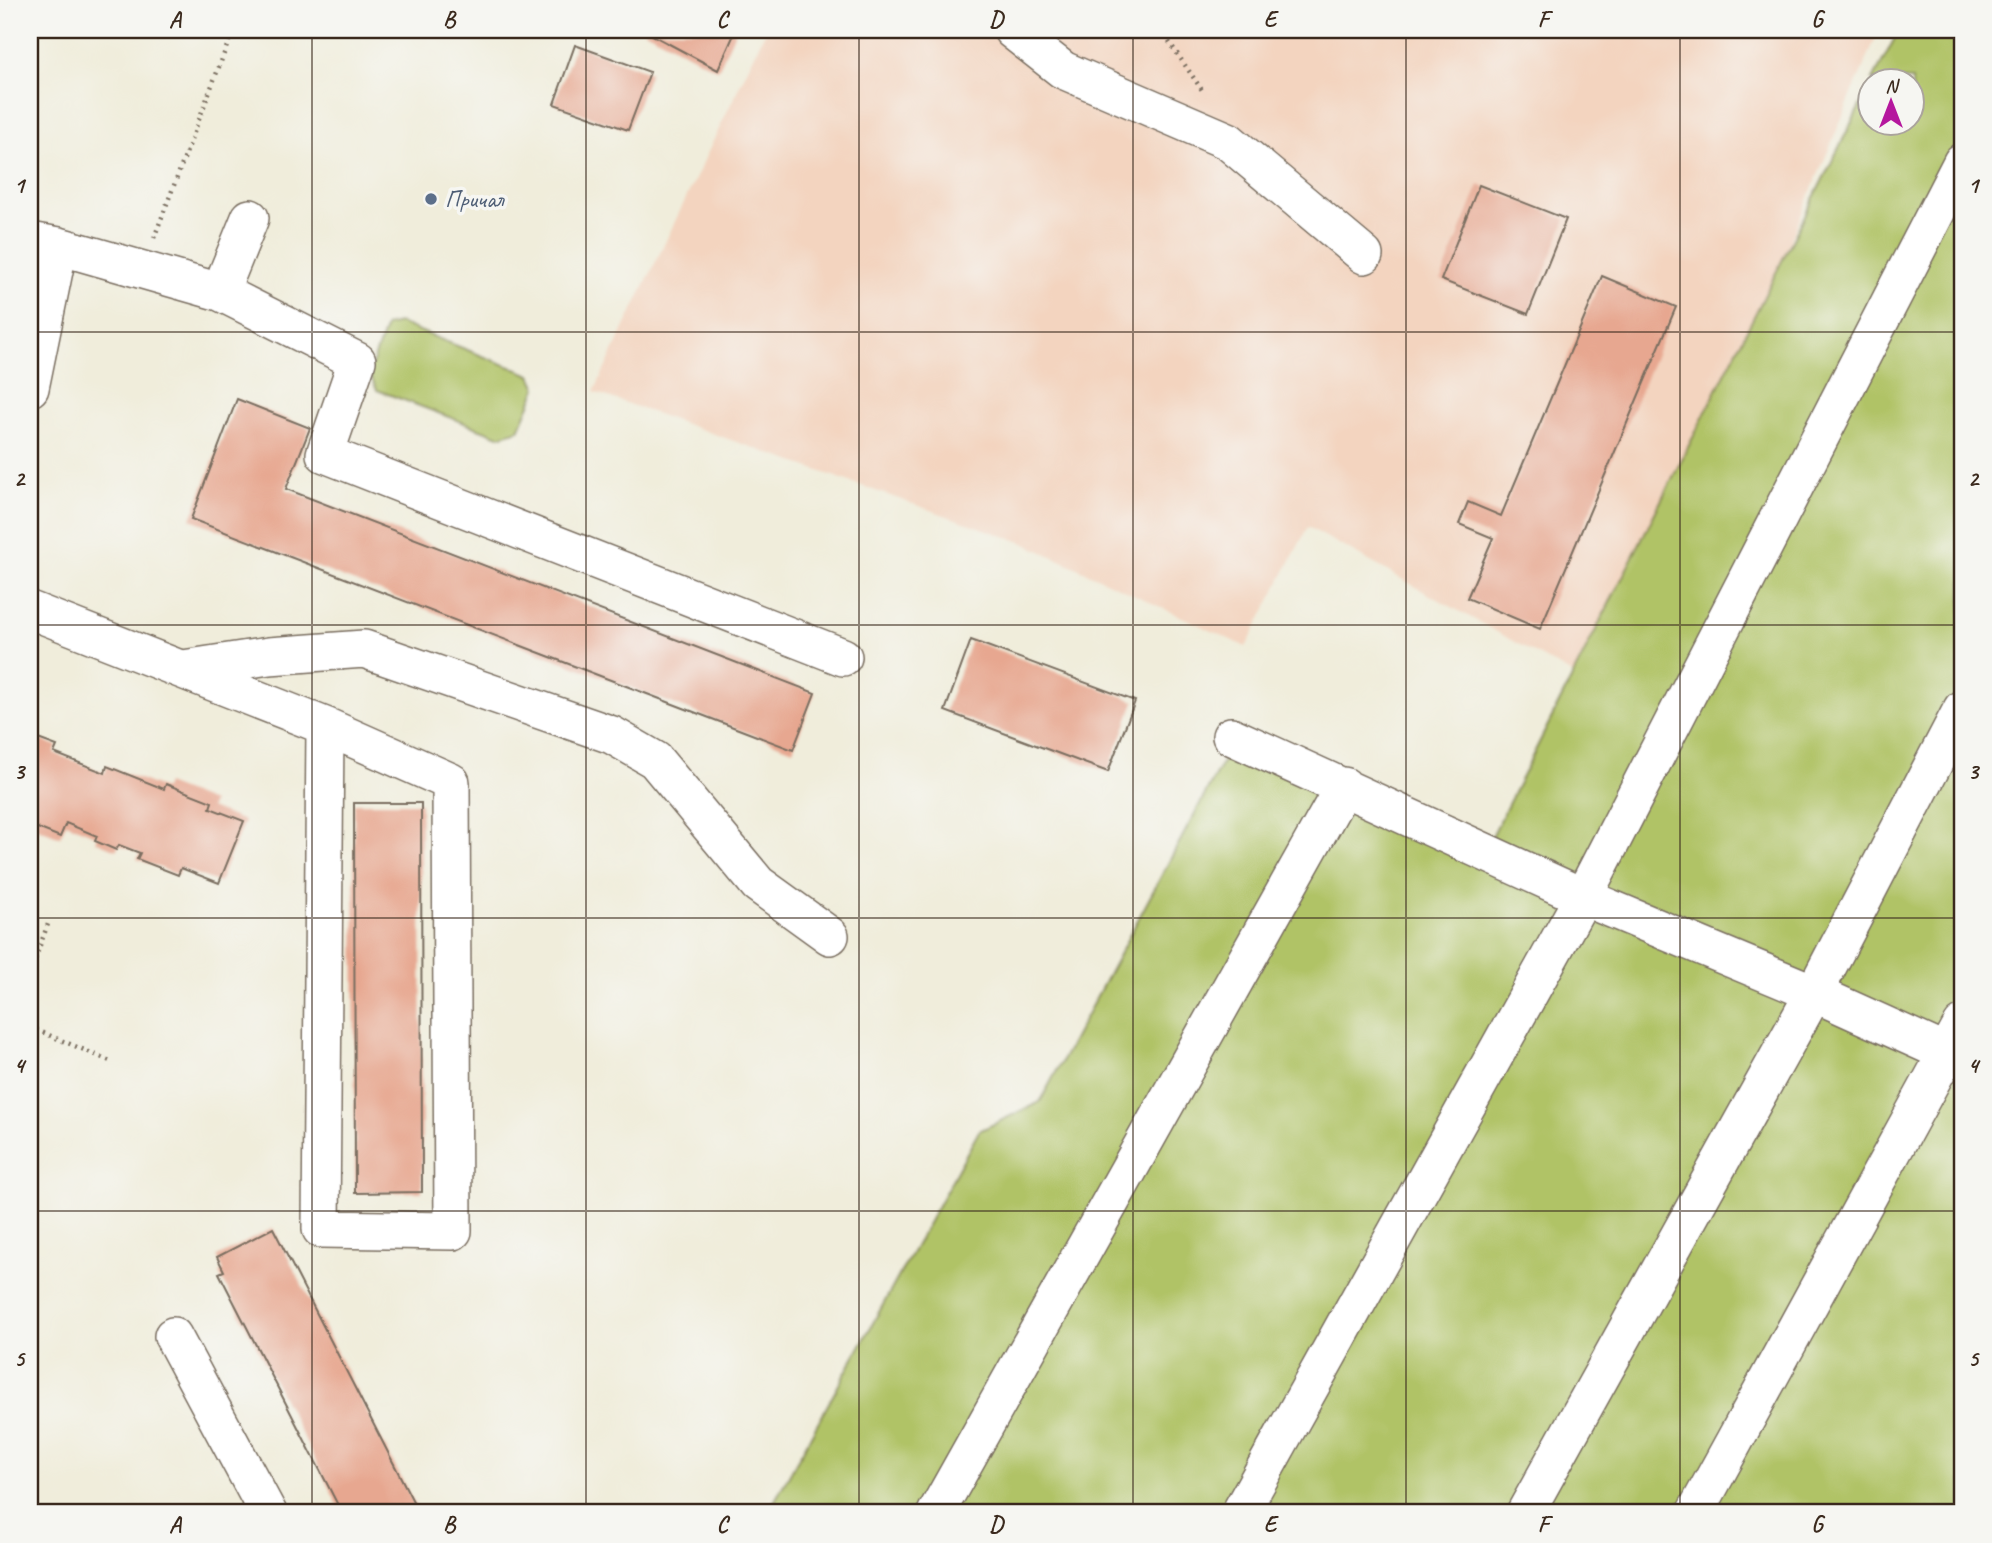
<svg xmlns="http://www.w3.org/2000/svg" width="1992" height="1543" viewBox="0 0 1992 1543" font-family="Caveat,sans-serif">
<rect width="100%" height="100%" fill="#f6f6f2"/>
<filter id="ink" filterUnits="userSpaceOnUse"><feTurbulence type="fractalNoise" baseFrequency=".0143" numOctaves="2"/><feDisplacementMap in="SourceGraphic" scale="14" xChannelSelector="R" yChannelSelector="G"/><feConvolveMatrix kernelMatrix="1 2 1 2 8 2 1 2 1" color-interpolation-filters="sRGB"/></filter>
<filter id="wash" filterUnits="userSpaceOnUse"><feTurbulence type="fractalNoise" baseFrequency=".00686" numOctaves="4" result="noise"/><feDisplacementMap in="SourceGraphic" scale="28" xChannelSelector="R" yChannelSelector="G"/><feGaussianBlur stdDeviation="1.57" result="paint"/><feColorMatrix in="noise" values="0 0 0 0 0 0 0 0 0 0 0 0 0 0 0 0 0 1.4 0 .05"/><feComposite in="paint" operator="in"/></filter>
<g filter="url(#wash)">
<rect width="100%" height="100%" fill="#f0eddb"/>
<!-- built -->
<path fill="#f3d4bf" d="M766 30H1879L1601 690 1308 527 1246 647 1024 543 594 392Z"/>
<!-- green -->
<path fill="#b0c366" stroke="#767642" stroke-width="2" d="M1899 30H1962V1513H768L979 1131 1040 1102 1230 748 1480 860 1869 88 1870 122H1912V80H1873Z
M399 323 531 375 537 388 519 430 499 436 377 390 369 373 386 326Z"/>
<g id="blocks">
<!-- building -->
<path fill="#e7a790" d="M643 30H736L718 70Z
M575 45 650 72 628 130 554 104Z
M1479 185 1566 219 1528 314 1441 280Z
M1602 276 1676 307 1540 629 1467 598 1493 538 1459 524 1468 502 1501 516Z
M237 399 310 428 286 489 815 693 793 750 191 519Z
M971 640 1135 701 1108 772 945 711Z
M30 736 57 746 54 753 105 773 107 766 164 789 166 784 212 802 210 808 244 821 219 883 181 868 178 875 137 859 140 853 119 845 116 850 95 841 97 836 66 823 60 837 30 825Z
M354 803H421L422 1192 355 1193Z
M273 1228 419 1513H342L219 1273 224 1271 217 1257Z"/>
</g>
</g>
<g filter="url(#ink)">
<use href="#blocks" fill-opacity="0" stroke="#7a6e60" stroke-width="2"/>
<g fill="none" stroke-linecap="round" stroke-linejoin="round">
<defs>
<path id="minor" d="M1012 30 1063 70 1228 141 1364 255
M30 241 59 246 30 388
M59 246 220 292 357 361 325 454 843 657
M220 292 250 218
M30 610 325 726 451 782 453 1231 321 1229 325 726
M183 669 269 656 364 649 612 735 655 760 758 884 830 936
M1231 736 1583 897 1814 993 1962 1060
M173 1336 268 1513
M936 1513 1344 786
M1240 1513 1583 897 1962 162
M1525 1513 1814 993 1962 709
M1695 1513 1962 1025"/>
</defs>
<!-- minor casing -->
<use href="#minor" stroke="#7a6e60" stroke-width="40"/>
<!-- path -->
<path stroke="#7a6e60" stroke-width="4.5" stroke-dasharray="2 5" stroke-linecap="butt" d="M1161 30 1202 90
M154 238 233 30
M30 972 48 924
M30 1027 110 1061"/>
<!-- minor -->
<use href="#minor" stroke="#fff" stroke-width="37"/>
</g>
</g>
<!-- grid -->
<path fill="none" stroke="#3b2a1e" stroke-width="2" stroke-opacity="0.55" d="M312 30V1513M586 30V1513M859 30V1513M1133 30V1513M1406 30V1513M1680 30V1513M30 332H1962M30 625H1962M30 918H1962M30 1211H1962"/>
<!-- markers -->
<circle fill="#5c6f8a" stroke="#f6f6f2" stroke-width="2.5" cx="431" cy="199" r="7"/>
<g text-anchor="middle" stroke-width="7" stroke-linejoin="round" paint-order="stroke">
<!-- service labels -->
<g font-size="24" fill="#4e5e75" stroke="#f6f6f2" text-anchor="start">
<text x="445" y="207">Причал</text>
</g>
</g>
<!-- margin -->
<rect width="1992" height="1543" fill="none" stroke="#f6f6f2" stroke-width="77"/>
<!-- north arrow -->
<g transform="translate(1891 102)"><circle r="33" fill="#f6f6f2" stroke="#aba49d" stroke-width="2"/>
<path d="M0-5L12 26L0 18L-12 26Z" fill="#b5179e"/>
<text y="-10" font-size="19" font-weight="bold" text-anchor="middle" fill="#3b2a1e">N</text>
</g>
<rect x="38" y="38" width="1916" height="1466" fill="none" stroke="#3b2a1e" stroke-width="2.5"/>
<g font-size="23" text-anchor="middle" font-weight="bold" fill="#3b2a1e">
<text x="175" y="27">A</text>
<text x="449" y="27">B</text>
<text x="722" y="27">C</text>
<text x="996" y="27">D</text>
<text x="1270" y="27">E</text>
<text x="1543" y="27">F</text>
<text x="1817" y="27">G</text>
<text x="19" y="193">1</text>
<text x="1973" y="193">1</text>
<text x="19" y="486">2</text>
<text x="1973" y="486">2</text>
<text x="19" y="779">3</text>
<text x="1973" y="779">3</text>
<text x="19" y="1073">4</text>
<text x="1973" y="1073">4</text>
<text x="19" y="1366">5</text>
<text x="1973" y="1366">5</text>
<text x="175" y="1532">A</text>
<text x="449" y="1532">B</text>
<text x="722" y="1532">C</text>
<text x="996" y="1532">D</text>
<text x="1270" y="1532">E</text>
<text x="1543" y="1532">F</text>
<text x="1817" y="1532">G</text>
</g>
</svg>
